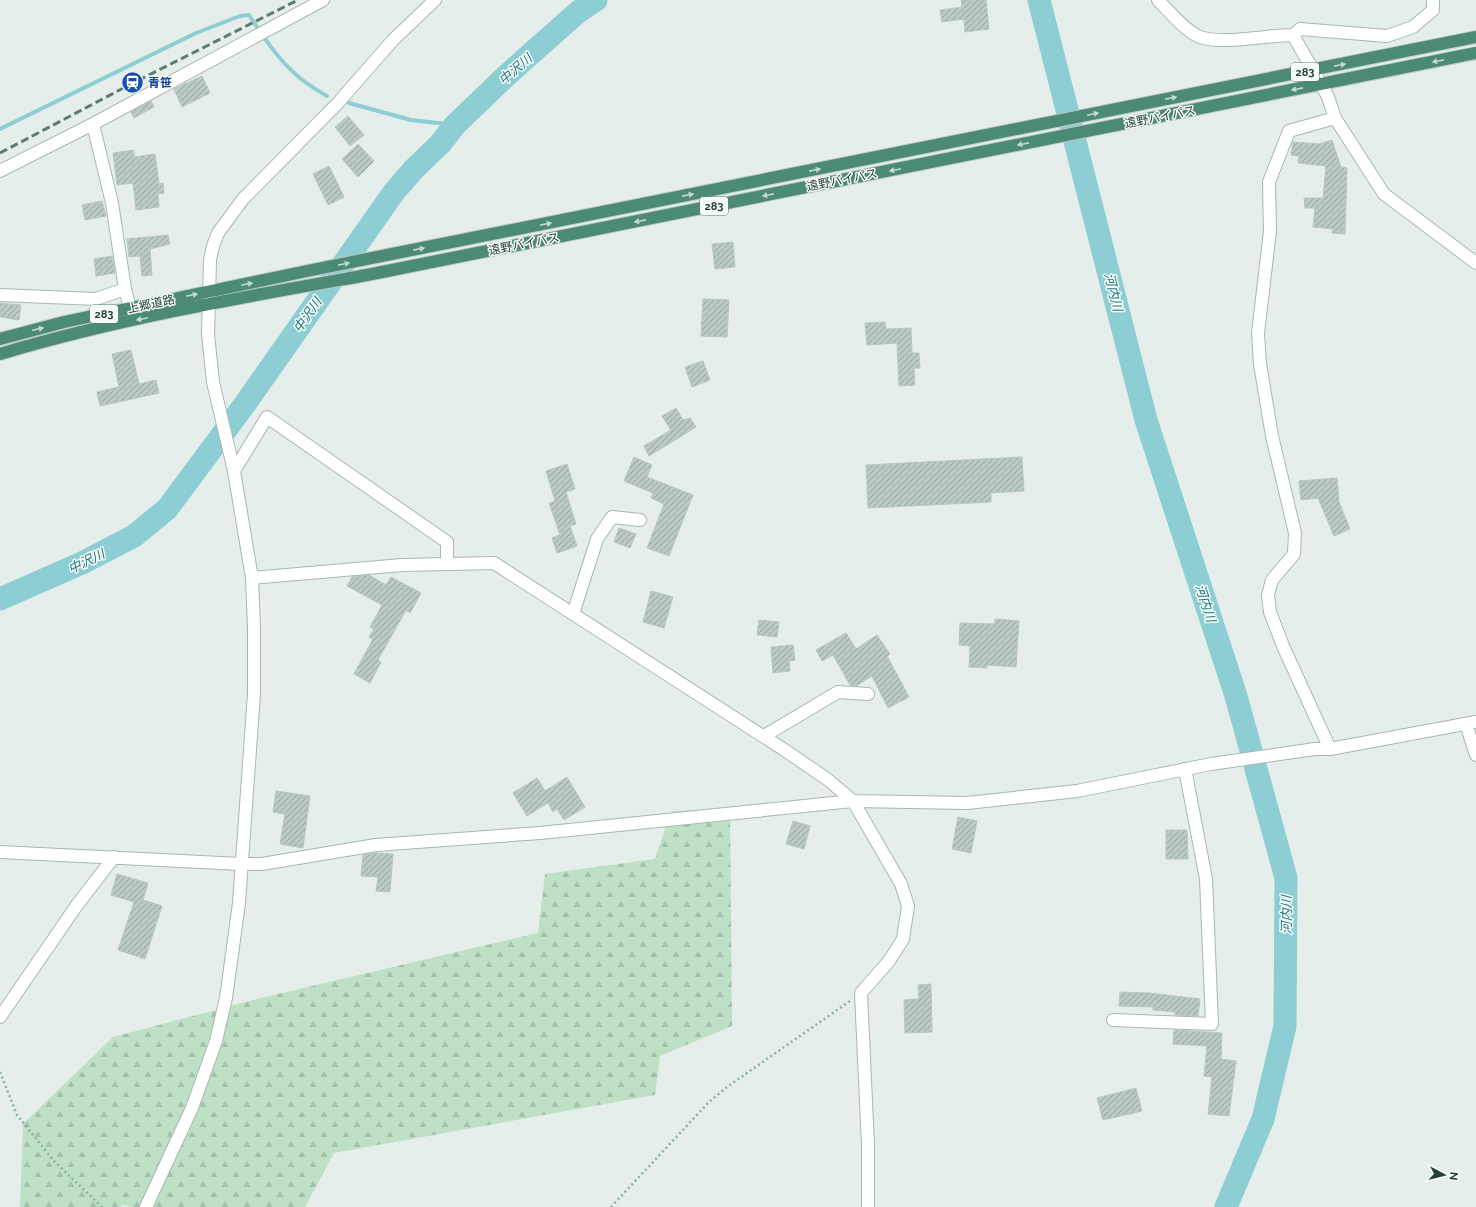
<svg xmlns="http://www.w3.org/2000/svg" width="1476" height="1207" viewBox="0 0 1476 1207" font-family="Raleway,'Noto Sans JP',sans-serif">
<defs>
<pattern id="forest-firs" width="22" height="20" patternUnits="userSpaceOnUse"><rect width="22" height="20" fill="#bee0c5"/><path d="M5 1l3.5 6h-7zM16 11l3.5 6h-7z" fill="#a3c1aa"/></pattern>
<pattern id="building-hatch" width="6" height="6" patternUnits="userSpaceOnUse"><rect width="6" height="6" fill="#bac9c3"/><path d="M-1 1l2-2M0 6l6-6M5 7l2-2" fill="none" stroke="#97a59f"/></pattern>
</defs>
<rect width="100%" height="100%" fill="#e5eeea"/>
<!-- forest -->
<path fill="url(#forest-firs)" d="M730 809 732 1026 660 1056 655 1095 334 1153 305 1207H133L122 1205 121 1207H20L23 1124 113 1037 265 997 538 933 545 874 655 859 671 811Z"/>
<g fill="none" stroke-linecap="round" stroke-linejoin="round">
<!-- stream -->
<path stroke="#8dcdd4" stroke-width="4" d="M349 103 411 120 455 125
M0 129 196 33 240 16 249 15C264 38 279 61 301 79 309 85 318 91 327 96"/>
<!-- river -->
<path stroke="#8dcdd4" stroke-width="23" d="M1039 0 1146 420 1236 696 1286 878 1285 1026 1263 1119 1226 1207
M0 599 82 563 134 536 167 509 245 404 394 192 414 169 440 144 455 125 506 76 578 12 596 0"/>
</g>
<!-- building -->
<path fill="url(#building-hatch)" stroke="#b7c8c0" d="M961 0H986L989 29 965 32 964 19 942 22 940 10 962 7Z
M202 76 210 93 182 107 174 89Z
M151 101 154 107 134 118 131 112Z
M348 116 364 135 350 146 335 127Z
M1332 140 1341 167 1347 168 1345 234 1332 233 1333 229 1313 227 1315 208H1305L1304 198H1323L1326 166 1298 163 1299 156 1291 155 1293 142 1319 144Z
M358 144 374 161 358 177 342 159Z
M134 150V157L155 154 159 184 163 183 164 193 158 194 159 207 136 210 133 183 117 185 113 153Z
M329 166 344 197 328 205 313 174Z
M102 201 106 216 85 220 82 205Z
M168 235 170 244 150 249 152 275 142 276 140 256 129 257 127 239Z
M733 242 735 267 715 269 712 244Z
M112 256 115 273 96 276 94 259Z
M703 299 729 300 727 337 701 336Z
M0 303 21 305 19 320 0 317Z
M885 322 886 329 911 328 912 353H919L920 368H914L915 385 899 386 897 343 867 345 865 323Z
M131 350 139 384 156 380 159 393 100 406 97 392 119 387 112 354Z
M703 361 710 380 692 387 685 367Z
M676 408 683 420 690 418 696 427 649 456 644 446 671 430 662 416Z
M634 457 652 465 647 477 693 495 669 556 647 548 664 504 651 498 653 493 624 481Z
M1022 457 1024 491 991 493V502L868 508 866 465Z
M567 464 575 489 566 492 576 524 570 526 577 546 557 553 552 538 560 535 549 503 555 501 546 471Z
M1337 478 1339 502 1350 529 1334 536 1318 498 1301 500 1299 481Z
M619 528 636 534 630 548 614 542Z
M369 575 386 585 391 577 421 593 410 613 406 610 378 660 381 662 370 683 354 674 373 639 369 637 374 629 370 627 382 605 347 586 352 577Z
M651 591 673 597 664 628 643 622Z
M995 619 1019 621 1016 667 987 665V668L969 667 970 646 959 645 960 623 995 624Z
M759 620 779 622 777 637 757 635Z
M846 633 856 649 877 635 890 654 887 656 909 697 888 708 872 676 856 686 850 685 833 655 822 661 816 650Z
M793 645 795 660 789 661 790 671 773 673 771 647Z
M567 777 585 807 564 820 557 809 553 812 548 803 527 816 513 793 537 778 545 791Z
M276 791 310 796 303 848 280 844 285 814 273 812Z
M958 817 977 821 971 853 952 849Z
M793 821 810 826 804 849 786 844Z
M1166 830H1187L1188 859H1166Z
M376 853 393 854 390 892 376 891 378 877 361 876 363 855Z
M117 874 148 883 143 900 162 906 145 959 118 950 134 902 111 895Z
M931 984 932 1032 905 1033 904 1000 919 999 918 985Z
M1120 992 1149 993 1200 999 1198 1016 1175 1015V1012L1153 1010V1007L1119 1006Z
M1174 1030 1222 1033 1221 1059 1236 1061 1229 1116 1208 1114 1212 1077 1204 1076 1207 1046 1173 1044Z
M1136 1088 1142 1111 1103 1120 1097 1098Z"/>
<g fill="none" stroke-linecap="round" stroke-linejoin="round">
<defs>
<path id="minor" d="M1158 0C1169 11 1185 31 1200 37 1223 45 1267 35 1293 35L1300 29 1387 36 1413 27 1433 10V0
M1293 35 1328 97 1335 118 1384 194 1476 263
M93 124 112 203 125 289 130 308
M0 171 93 124 323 0
M0 295 96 299 125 289
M234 471 267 417 447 542V564
M573 614 597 539 612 517 640 520
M1466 724 1476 755
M764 736 838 692 868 694
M1330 749 1283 646 1270 612 1268 595 1272 580 1294 554 1295 533 1272 436 1260 364 1258 333 1270 231 1269 182 1289 131 1335 118
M0 852 241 864H262L376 845 540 833 853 801 901 884 908 906 903 939 889 961 861 993 868 1145V1207
M0 1017 77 905 114 857
M1113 1020 1212 1024 1206 879 1185 769"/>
<path id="tertiary" d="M252 578 402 565 494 563 783 749 827 779 853 801 967 803 1077 791 1211 764 1315 749H1330L1476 722
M146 1207 192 1108 216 1041 226 998 239 903 254 694V628L252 578 234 471 213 382 208 334 210 260 213 246 218 233 243 199 337 104 393 40 435 0"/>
<path id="trunk" d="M0 339 64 322 307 271 1476 37
M0 354C120 318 244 297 367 275L1476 53"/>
</defs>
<!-- minor casing -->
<use href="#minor" stroke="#a7b7b1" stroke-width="14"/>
<!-- tertiary casing -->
<use href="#tertiary" stroke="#a7b7b1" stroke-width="14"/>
<!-- trunk casing -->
<use href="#trunk" stroke="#c1cac7" stroke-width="14"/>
<!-- path -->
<path stroke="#85b3a2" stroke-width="2.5" stroke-dasharray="2 3" stroke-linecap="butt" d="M0 1072 17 1115 54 1161 102 1207
M611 1207 709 1102 727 1087 850 1001"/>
<!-- minor -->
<use href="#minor" stroke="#fff" stroke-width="12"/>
<!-- tertiary -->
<use href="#tertiary" stroke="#fff" stroke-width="12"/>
<!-- trunk -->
<use href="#trunk" stroke="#4c8a78" stroke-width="12"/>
<!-- rail -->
<path stroke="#5e7c72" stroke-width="3" stroke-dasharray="8 4" stroke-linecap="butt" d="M0 153 133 83 298 0"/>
</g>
<!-- one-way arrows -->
<defs><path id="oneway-solid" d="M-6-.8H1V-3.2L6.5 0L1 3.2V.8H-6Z"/></defs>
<g fill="#c3d9d2">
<use href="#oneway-solid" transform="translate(1438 61) rotate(169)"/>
<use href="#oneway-solid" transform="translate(1340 65) rotate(-11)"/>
<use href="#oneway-solid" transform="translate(1297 89) rotate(169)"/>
<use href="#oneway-solid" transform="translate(1171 98) rotate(-11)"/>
<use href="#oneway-solid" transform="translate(1093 114) rotate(-12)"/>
<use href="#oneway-solid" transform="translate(1023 144) rotate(169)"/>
<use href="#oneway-solid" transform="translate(815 170) rotate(-11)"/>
<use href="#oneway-solid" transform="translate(895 170) rotate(169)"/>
<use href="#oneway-solid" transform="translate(688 195) rotate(-11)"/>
<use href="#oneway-solid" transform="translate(768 195) rotate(169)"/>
<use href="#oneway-solid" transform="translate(640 221) rotate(169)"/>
<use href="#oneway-solid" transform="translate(546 224) rotate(-11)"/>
<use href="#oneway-solid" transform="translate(419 249) rotate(-11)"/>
<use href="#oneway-solid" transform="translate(344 264) rotate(-11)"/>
<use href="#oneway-solid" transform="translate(247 284) rotate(-12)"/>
<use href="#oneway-solid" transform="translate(192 295) rotate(-12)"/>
<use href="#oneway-solid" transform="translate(142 319) rotate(168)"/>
<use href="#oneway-solid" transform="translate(38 329) rotate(-13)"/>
</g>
<!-- icons -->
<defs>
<symbol id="station-disc" viewBox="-11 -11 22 22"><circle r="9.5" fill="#1a4fb4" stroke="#f6fbf8"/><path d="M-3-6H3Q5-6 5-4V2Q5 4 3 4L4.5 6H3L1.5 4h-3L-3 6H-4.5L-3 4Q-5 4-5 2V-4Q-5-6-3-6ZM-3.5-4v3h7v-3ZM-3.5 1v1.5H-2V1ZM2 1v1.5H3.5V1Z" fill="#fff"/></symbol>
</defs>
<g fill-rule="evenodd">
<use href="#station-disc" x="120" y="70" width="25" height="25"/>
</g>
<g text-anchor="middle" stroke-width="3" stroke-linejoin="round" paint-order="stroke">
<!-- shield labels -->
<g fill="#f6fbf8" stroke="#627971" stroke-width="1">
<rect x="1291" y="63" width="28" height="18" rx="3"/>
<rect x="700" y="197" width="28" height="18" rx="3"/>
<rect x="90" y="305" width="28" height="18" rx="3"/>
</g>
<g font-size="11" font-weight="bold" fill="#234137">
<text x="1305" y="76">283</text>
<text x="714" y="210">283</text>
<text x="104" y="318">283</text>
</g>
<!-- transit labels -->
<g font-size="12" font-weight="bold" fill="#164399" stroke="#f6fbf8" text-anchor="start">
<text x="148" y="87">青笹</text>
</g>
<!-- street labels -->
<g font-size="12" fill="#234137" stroke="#f6fbf8">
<text transform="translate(1160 117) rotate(-11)" y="4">遠野バイパス</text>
<text transform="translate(842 180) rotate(-11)" y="4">遠野バイパス</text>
<text transform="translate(524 244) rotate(-11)" y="4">遠野バイパス</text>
<text transform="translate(151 304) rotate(-12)" y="4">上郷道路</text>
</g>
<!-- water labels -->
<g font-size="13" font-style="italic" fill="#1c747f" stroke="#f6fbf8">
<text transform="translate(515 69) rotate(-41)" y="5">中沢川</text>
<text transform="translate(1114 292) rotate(76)" y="5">河内川</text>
<text transform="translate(307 315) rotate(-55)" y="5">中沢川</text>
<text transform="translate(86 561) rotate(-26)" y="5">中沢川</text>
<text transform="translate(1206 603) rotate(72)" y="5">河内川</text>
<text transform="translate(1286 915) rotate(-90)" y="5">河内川</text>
</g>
</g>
<!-- north arrow -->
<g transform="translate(1444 1175) rotate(97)" stroke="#f6fbf8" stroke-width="3" paint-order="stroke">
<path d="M0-3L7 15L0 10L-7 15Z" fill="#234137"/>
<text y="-6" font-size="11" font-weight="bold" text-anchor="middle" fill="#234137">N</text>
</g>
</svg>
